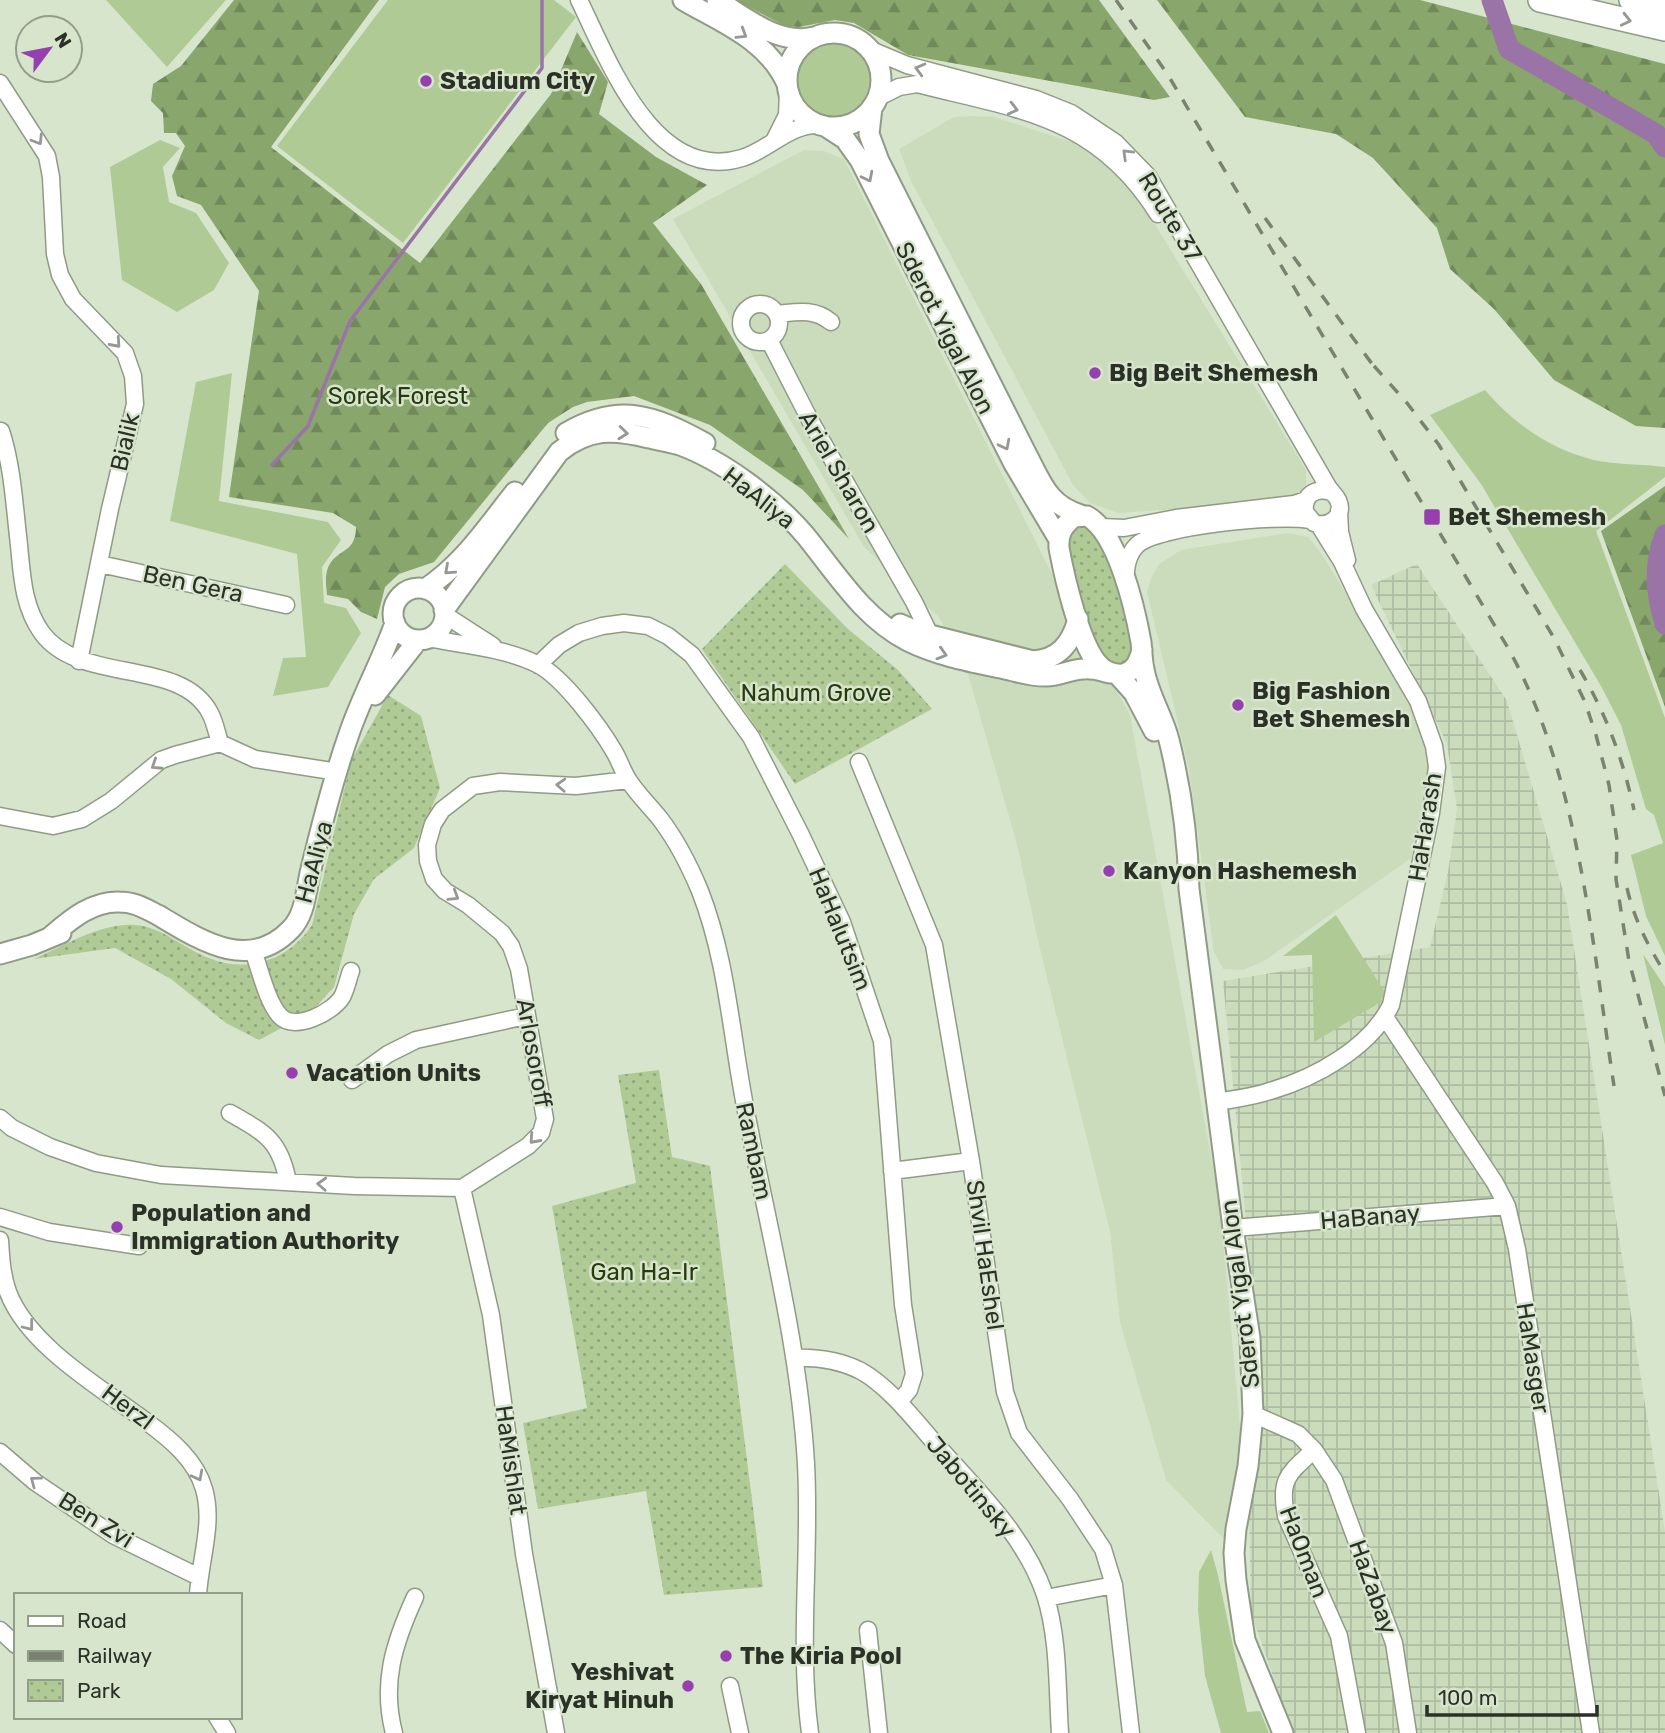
<svg xmlns="http://www.w3.org/2000/svg" width="1665" height="1733" viewBox="0 0 1665 1733" font-family="Rubik,sans-serif">
<defs>
<pattern id="industrial-grid" width="8" height="8" patternUnits="userSpaceOnUse" patternTransform="scale(1.75)"><rect width="8" height="8" fill="#cbdcbd"/><path d="M0 4h8M4 0v8" fill="none" stroke="#aebda2"/></pattern>
<pattern id="forest-firs" width="22" height="20" patternUnits="userSpaceOnUse" patternTransform="scale(1.75)"><rect width="22" height="20" fill="#89a66d"/><path d="M5 1l3.5 6h-7zM16 11l3.5 6h-7z" fill="#70885a"/></pattern>
<pattern id="park-dots" width="8" height="8" patternUnits="userSpaceOnUse" patternTransform="scale(1.75)"><rect width="8" height="8" fill="#afca95"/><path d="M2 2h.1M6 6h.1" fill="none" stroke="#8fa57a" stroke-width="1.8" stroke-linecap="round"/></pattern>
</defs>
<rect width="100%" height="100%" fill="#d8e5cd"/>
<!-- built -->
<path fill="#cbdcbd" d="M972 116 994 117 1072 142 1094 150 1119 166 1306 470V484L1297 497 1283 502 1118 513 1090 503 1073 485 911 181 899 149 954 117Z
M804 150 823 151 844 159 1049 568 1130 715 1220 1206 1241 1438 1224 1539 1166 1480 1120 1322 1110 1231 1038 941 1017 844 967 671 939 617 864 547 673 219Z
M1288 533 1308 537 1321 553 1385 657 1406 695 1423 735 1431 775 1417 854 1264 961 1243 970 1223 969 1214 952 1189 770 1147 592 1151 578 1159 564 1181 550Z"/>
<!-- industrial -->
<path fill="url(#industrial-grid)" d="M1417 564 1507 701 1567 904 1665 1532V1733H1293L1251 1613 1249 1502 1264 1410 1223 981 1430 947 1448 872 1457 809 1447 744 1371 585Z"/>
<!-- grass -->
<path fill="#afca95" d="M106 0H226L167 67Z
M388 0H554L576 17 403 243 277 146Z
M796 81a38 38 0 1 1 76 0a38 38 0 1 1-76 0Z
M160 140 180 148 163 167 169 202 196 213 229 263 214 290 177 312 122 280 110 167Z
M232 373 219 501 328 522 341 540 322 567 324 603 346 608 361 633 328 687 273 696 283 658 306 657 297 554 170 521 196 382Z
M1485 390C1514 424 1550 449 1594 460 1616 465 1642 464 1665 467V477L1596 531 1665 718V956L1646 916 1631 855 1663 843 1654 815 1646 809 1621 725 1601 686 1481 484 1430 415Z
M1336 915 1386 994 1376 1005 1314 1042 1312 955 1283 956Z
M1643 954 1665 987V1045Z
M1211 1550 1218 1575 1247 1712 1260 1711 1269 1733H1221L1205 1676 1198 1610 1199 1572Z"/>
<!-- forest -->
<path fill="url(#forest-firs)" d="M234 0H379L271 147 420 263 551 94 577 32 608 82 599 114 656 157 707 185 653 223 701 284 849 539 803 490 710 425 634 396 587 402 573 407 548 423 434 562 399 574 385 587 377 619 361 612 348 599 327 595C326 584 324 572 331 562 341 549 356 551 356 527L333 513 229 497 259 291 201 205 177 196 172 176 185 146 176 133H164L163 113 151 101 153 84 181 66Z
M735 0H1099L1170 97 1154 100 908 55 854 23 835 20 799 27 785 26Z
M1157 0H1420L1665 64V428L1636 426 1554 380 1494 309 1450 269 1437 228 1373 158 1336 134 1245 117Z
M1665 486V707L1601 531Z"/>
<!-- park -->
<path fill="url(#park-dots)" d="M1076 525 1087 526C1093 533 1099 541 1103 548 1112 564 1137 640 1129 655 1127 660 1122 663 1117 665L1109 664 1090 636 1077 597 1067 541 1071 528Z
M785 564 848 629 898 670 932 709 795 784 702 649Z
M388 695 421 716 440 788 414 848 374 879 354 914 334 987 310 1013 259 1040 226 1023 171 979 115 948 34 959C66 945 100 923 135 925 163 927 184 949 209 958 248 974 289 960 312 925L351 761Z
M659 1070 672 1157 710 1166 763 1587 664 1595 646 1491 538 1509 523 1423 587 1408 552 1206 636 1183 618 1075Z"/>
<g fill="none" stroke-linecap="round" stroke-linejoin="round">
<!-- stream -->
<path stroke="#9a74a7" stroke-width="3.5" d="M272 465 308 426 350 321 542 68V0"/>
<!-- river -->
<path stroke="#9a74a7" stroke-width="21" d="M1492 0 1509 49 1656 134 1665 147
M1665 535C1653 567 1656 592 1665 624"/>
<defs>
<path id="minor" d="M579 0C608 59 654 185 742 158 769 150 790 123 820 125
M869 49 907 65 1036 99 1071 113 1116 143 1148 176 1327 485C1330 491 1335 494 1338 500 1346 517 1328 528 1314 523L1305 512C1303 495 1315 487 1331 492
M0 83 47 156 51 177 55 254 60 275 73 299 125 353 133 376 135 404 110 509 79 661
M877 98 899 87 917 84C1019 110 1097 116 1158 214
M774 141 787 115 788 91
M741 323a19 19 0 1 1 38 0a19 19 0 1 1-38 0Z
M777 314C797 312 814 308 831 322
M769 340 811 422 914 602 930 635
M1 431C12 465 14 500 18 536 22 569 21 604 42 633 80 685 181 657 210 713 215 722 217 734 220 743
M1339 511 1340 532 1347 560
M1101 527 1124 528 1176 518 1294 504 1306 500
M100 564 286 605
M1125 581C1126 568 1127 555 1137 545 1157 526 1280 514 1309 520
M445 615 493 646
M427 638C463 645 504 648 537 664 563 677 600 727 615 753 620 762 623 772 629 781 638 795 651 807 661 820 676 840 690 867 700 891 727 960 731 1034 745 1106 767 1224 799 1343 806 1464 811 1553 798 1644 810 1733
M538 665 559 645 579 633 602 626 624 623 648 626 668 636 692 655 751 737 800 833 842 922 882 1041 903 1305 914 1374 909 1390 899 1402
M859 762 934 945 971 1161 1005 1392 1019 1433 1070 1499 1103 1549 1114 1585 1131 1733
M0 816 53 826 82 819 111 801 161 760 175 755 220 743 255 759 338 772
M253 951C260 969 267 1002 280 1016 295 1032 333 1012 342 997 346 990 348 979 351 971
M1385 1017 1495 1183 1507 1206 1517 1249 1591 1733
M352 1080 388 1054 416 1040 526 1016
M1217 1102C1234 1099 1253 1097 1270 1091 1315 1078 1370 1048 1391 1005L1431 813 1437 767 1434 746 1418 701 1364 609 1342 562 1319 525
M230 1113C265 1133 280 1140 288 1182
M0 1118 12 1128 50 1147 96 1163 161 1175 354 1186 462 1188 528 1146 541 1133 545 1119 519 969 511 946 502 933 468 905 445 891 434 879 428 861 427 845 433 824 442 810 473 786 500 782 576 786 628 780
M892 1171 971 1161
M462 1188 491 1315 524 1554 556 1733
M0 1217 49 1232 139 1246
M1233 1228 1507 1206
M0 1240C1 1258 2 1275 8 1292 28 1346 103 1389 147 1422 170 1439 196 1460 204 1489 214 1523 200 1560 198 1595
M794 1358C818 1357 839 1360 861 1371 888 1386 913 1418 933 1441 975 1488 1025 1535 1045 1595 1059 1638 1057 1689 1060 1733
M1253 1414 1298 1434 1314 1450C1288 1474 1279 1479 1286 1516L1339 1636 1357 1733
M1314 1450 1334 1480 1394 1643 1408 1733
M0 1452 35 1482 113 1535 199 1577
M1046 1598 1114 1585
M0 1630 16 1645
M868 1630 879 1733
M730 1686 740 1733
M217 1717 227 1733
M394 1733C381 1683 394 1643 415 1597"/>
<path id="major" d="M683 0C722 23 768 40 787 84
M717 0C745 17 779 46 814 37
M787 80a47 47 0 1 1 94 0a47 47 0 1 1-94 0Z
M872 107 869 134 879 161 1027 455C1042 483 1048 505 1081 515
M825 126 845 139 860 160 1014 464 1058 538
M566 433C619 402 654 415 705 443
M393 614a26 26 0 1 1 52 0a26 26 0 1 1-52 0Z
M425 589C463 564 487 527 515 492
M444 610 559 452C589 428 613 429 649 438 659 440 670 442 680 445 724 461 775 500 805 535 836 573 863 618 908 641 938 656 972 662 1005 669 1019 672 1033 677 1047 676 1060 676 1071 669 1084 669 1093 668 1101 671 1110 673
M900 624 918 632 1033 661C1059 659 1071 644 1078 619
M1142 650C1139 661 1135 671 1123 674 1114 675 1104 671 1099 665 1080 646 1064 575 1059 548 1058 533 1063 526 1074 517L1087 516C1118 533 1135 609 1141 642 1142 651 1142 660 1144 669 1148 694 1163 716 1169 740 1181 788 1188 840 1189 889L1233 1228 1250 1338 1253 1414 1248 1466 1236 1529 1234 1553 1236 1580 1245 1640 1283 1733
M1117 674 1134 693 1154 731
M375 695 418 640
M50 937C69 921 91 901 119 902 135 902 144 908 158 915 200 940 249 973 291 929 306 914 306 888 311 869 322 823 334 776 350 731 363 694 382 660 395 623
M0 954 32 945 61 933"/>
<path id="highway" d="M1540 0 1665 29
M1631 0 1665 7"/>
</defs>
<!-- minor casing -->
<use href="#minor" stroke="#909b85" stroke-width="19"/>
<!-- major casing -->
<use href="#major" stroke="#909b85" stroke-width="23"/>
<!-- highway casing -->
<use href="#highway" stroke="#909b85" stroke-width="26"/>
<!-- minor -->
<use href="#minor" stroke="#fff" stroke-width="16"/>
<!-- major -->
<use href="#major" stroke="#fff" stroke-width="19"/>
<!-- highway -->
<use href="#highway" stroke="#fff" stroke-width="23"/>
<!-- rail -->
<path stroke="#7a8272" stroke-width="3.5" stroke-dasharray="12 12" stroke-linecap="butt" d="M1116 0 1168 75 1508 648C1579 775 1592 943 1614 1086
M1265 218 1378 372
M1374 366 1407 403 1439 445 1554 638 1585 702 1596 735 1609 785 1617 840 1616 879 1629 961 1665 1096
M1580 670C1606 714 1623 759 1634 810
M1627 888C1634 919 1648 946 1665 973"/>
</g>
<!-- one-way arrows -->
<defs><path id="oneway-chevron" d="M-2-3.5L2.5 0L-2 3.5" fill="none" stroke-width="1.6" stroke-linecap="round" stroke-linejoin="round" transform="scale(1.75)"/></defs>
<g stroke="#969894">
<use href="#oneway-chevron" transform="translate(1626 20) rotate(13)"/>
<use href="#oneway-chevron" transform="translate(742 34) rotate(32)"/>
<use href="#oneway-chevron" transform="translate(920 69) rotate(-165)"/>
<use href="#oneway-chevron" transform="translate(1013 109) rotate(14)"/>
<use href="#oneway-chevron" transform="translate(38 140) rotate(58)"/>
<use href="#oneway-chevron" transform="translate(1127 154) rotate(-136)"/>
<use href="#oneway-chevron" transform="translate(868 177) rotate(63)"/>
<use href="#oneway-chevron" transform="translate(116 343) rotate(48)"/>
<use href="#oneway-chevron" transform="translate(623 433) rotate(6)"/>
<use href="#oneway-chevron" transform="translate(1005 445) rotate(63)"/>
<use href="#oneway-chevron" transform="translate(449 570) rotate(138)"/>
<use href="#oneway-chevron" transform="translate(942 654) rotate(17)"/>
<use href="#oneway-chevron" transform="translate(156 765) rotate(147)"/>
<use href="#oneway-chevron" transform="translate(561 785) rotate(-177)"/>
<use href="#oneway-chevron" transform="translate(454 896) rotate(32)"/>
<use href="#oneway-chevron" transform="translate(534 1139) rotate(132)"/>
<use href="#oneway-chevron" transform="translate(322 1184) rotate(-177)"/>
<use href="#oneway-chevron" transform="translate(29 1326) rotate(52)"/>
<use href="#oneway-chevron" transform="translate(198 1476) rotate(62)"/>
<use href="#oneway-chevron" transform="translate(35 1481) rotate(-143)"/>
</g>
<!-- markers -->
<g fill="#9540ae" stroke="#d8e5cd" stroke-width="2.5">
<circle cx="426" cy="81" r="7"/>
<circle cx="1095" cy="373" r="7"/>
<rect x="1423" y="508" width="18" height="18" rx="3.5"/>
<circle cx="1238" cy="705" r="7"/>
<circle cx="1109" cy="871" r="7"/>
<circle cx="292" cy="1073" r="7"/>
<circle cx="117" cy="1227" r="7"/>
<circle cx="726" cy="1656" r="7"/>
<circle cx="688" cy="1686" r="7"/>
</g>
<g text-anchor="middle" stroke-width="5" stroke-linejoin="round" paint-order="stroke">
<!-- poi labels -->
<g font-size="24" font-weight="bold" fill="#2c3128" stroke="#d8e5cd" text-anchor="start">
<text x="440" y="89">Stadium City</text>
<text x="1109" y="381">Big Beit Shemesh</text>
<text x="1448" y="525">Bet Shemesh</text>
<text x="1252" y="699">Big Fashion<tspan x="1252" dy="28">Bet Shemesh</tspan></text>
<text x="1123" y="879">Kanyon Hashemesh</text>
<text x="306" y="1081">Vacation Units</text>
<text x="131" y="1221">Population and<tspan x="131" dy="28">Immigration Authority</tspan></text>
<text x="740" y="1664">The Kiria Pool</text>
<text x="674" y="1680" text-anchor="end">Yeshivat<tspan x="674" dy="28">Kiryat Hinuh</tspan></text>
</g>
<!-- street labels -->
<g font-size="24" fill="#2c3128" stroke="#d8e5cd">
<text transform="translate(1170 217) rotate(59)" y="8">Route 37</text>
<text transform="translate(945 328) rotate(63)" y="8">Sderot Yigal Alon</text>
<text transform="translate(125 442) rotate(-77)" y="8">Bialik</text>
<text transform="translate(839 472) rotate(60)" y="8">Ariel Sharon</text>
<text transform="translate(759 498) rotate(38)" y="8">HaAliya</text>
<text transform="translate(193 584) rotate(12)" y="8">Ben Gera</text>
<text transform="translate(1425 827) rotate(-81)" y="8">HaHarash</text>
<text transform="translate(314 862) rotate(-75)" y="8">HaAliya</text>
<text transform="translate(840 929) rotate(68)" y="8">HaHalutsim</text>
<text transform="translate(534 1053) rotate(80)" y="8">Arlosoroff</text>
<text transform="translate(754 1151) rotate(78)" y="8">Rambam</text>
<text transform="translate(1370 1217) rotate(-5)" y="8">HaBanay</text>
<text transform="translate(985 1255) rotate(82)" y="8">Shvil HaEshel</text>
<text transform="translate(1240 1294) rotate(-97)" y="8">Sderot Yigal Alon</text>
<text transform="translate(1533 1358) rotate(81)" y="8">HaMasger</text>
<text transform="translate(128 1407) rotate(37)" y="8">Herzl</text>
<text transform="translate(511 1460) rotate(82)" y="8">HaMishlat</text>
<text transform="translate(971 1487) rotate(50)" y="8">Jabotinsky</text>
<text transform="translate(96 1520) rotate(32)" y="8">Ben Zvi</text>
<text transform="translate(1304 1552) rotate(69)" y="8">HaOman</text>
<text transform="translate(1373 1587) rotate(70)" y="8">HaZabay</text>
</g>
<!-- park labels -->
<g font-size="24" fill="#283b10" stroke="#d8e5cd">
<text x="398" y="404">Sorek Forest</text>
<text x="816" y="701">Nahum Grove</text>
<text x="644" y="1280">Gan Ha-Ir</text>
</g>
</g>
<!-- legend -->
<rect x="14" y="1593" width="228" height="126" fill="#d8e5cd" stroke="#939d8b" stroke-width="2"/>
<rect x="28" y="1616" width="35" height="10" fill="#ffffff" stroke="#939d8b" stroke-width="2"/>
<text x="77" y="1628" font-size="21" fill="#2c3128">Road</text>
<rect x="28" y="1651" width="35" height="10" fill="#7a8272" stroke="#939d8b" stroke-width="2"/>
<text x="77" y="1663" font-size="21" fill="#2c3128">Railway</text>
<rect x="28" y="1680" width="35" height="21" fill="url(#park-dots)" stroke="#939d8b" stroke-width="2"/>
<text x="77" y="1698" font-size="21" fill="#2c3128">Park</text>
<!-- north arrow -->
<g transform="translate(49 49) rotate(58)"><circle r="33" fill="#d8e5cd" stroke="#939d8b" stroke-width="2"/>
<path d="M0-5L12 26L0 18L-12 26Z" fill="#9540ae"/>
<text y="-10" font-size="19" font-weight="bold" text-anchor="middle" fill="#2c3128">N</text>
</g>
<!-- scale -->
<path d="M1427 1705v10h170v-10" fill="none" stroke="#2c3128" stroke-width="3.5"/>
<text x="1438" y="1705" font-size="21" fill="#2c3128" stroke="#d8e5cd" stroke-width="5" paint-order="stroke">100 m</text>
</svg>
